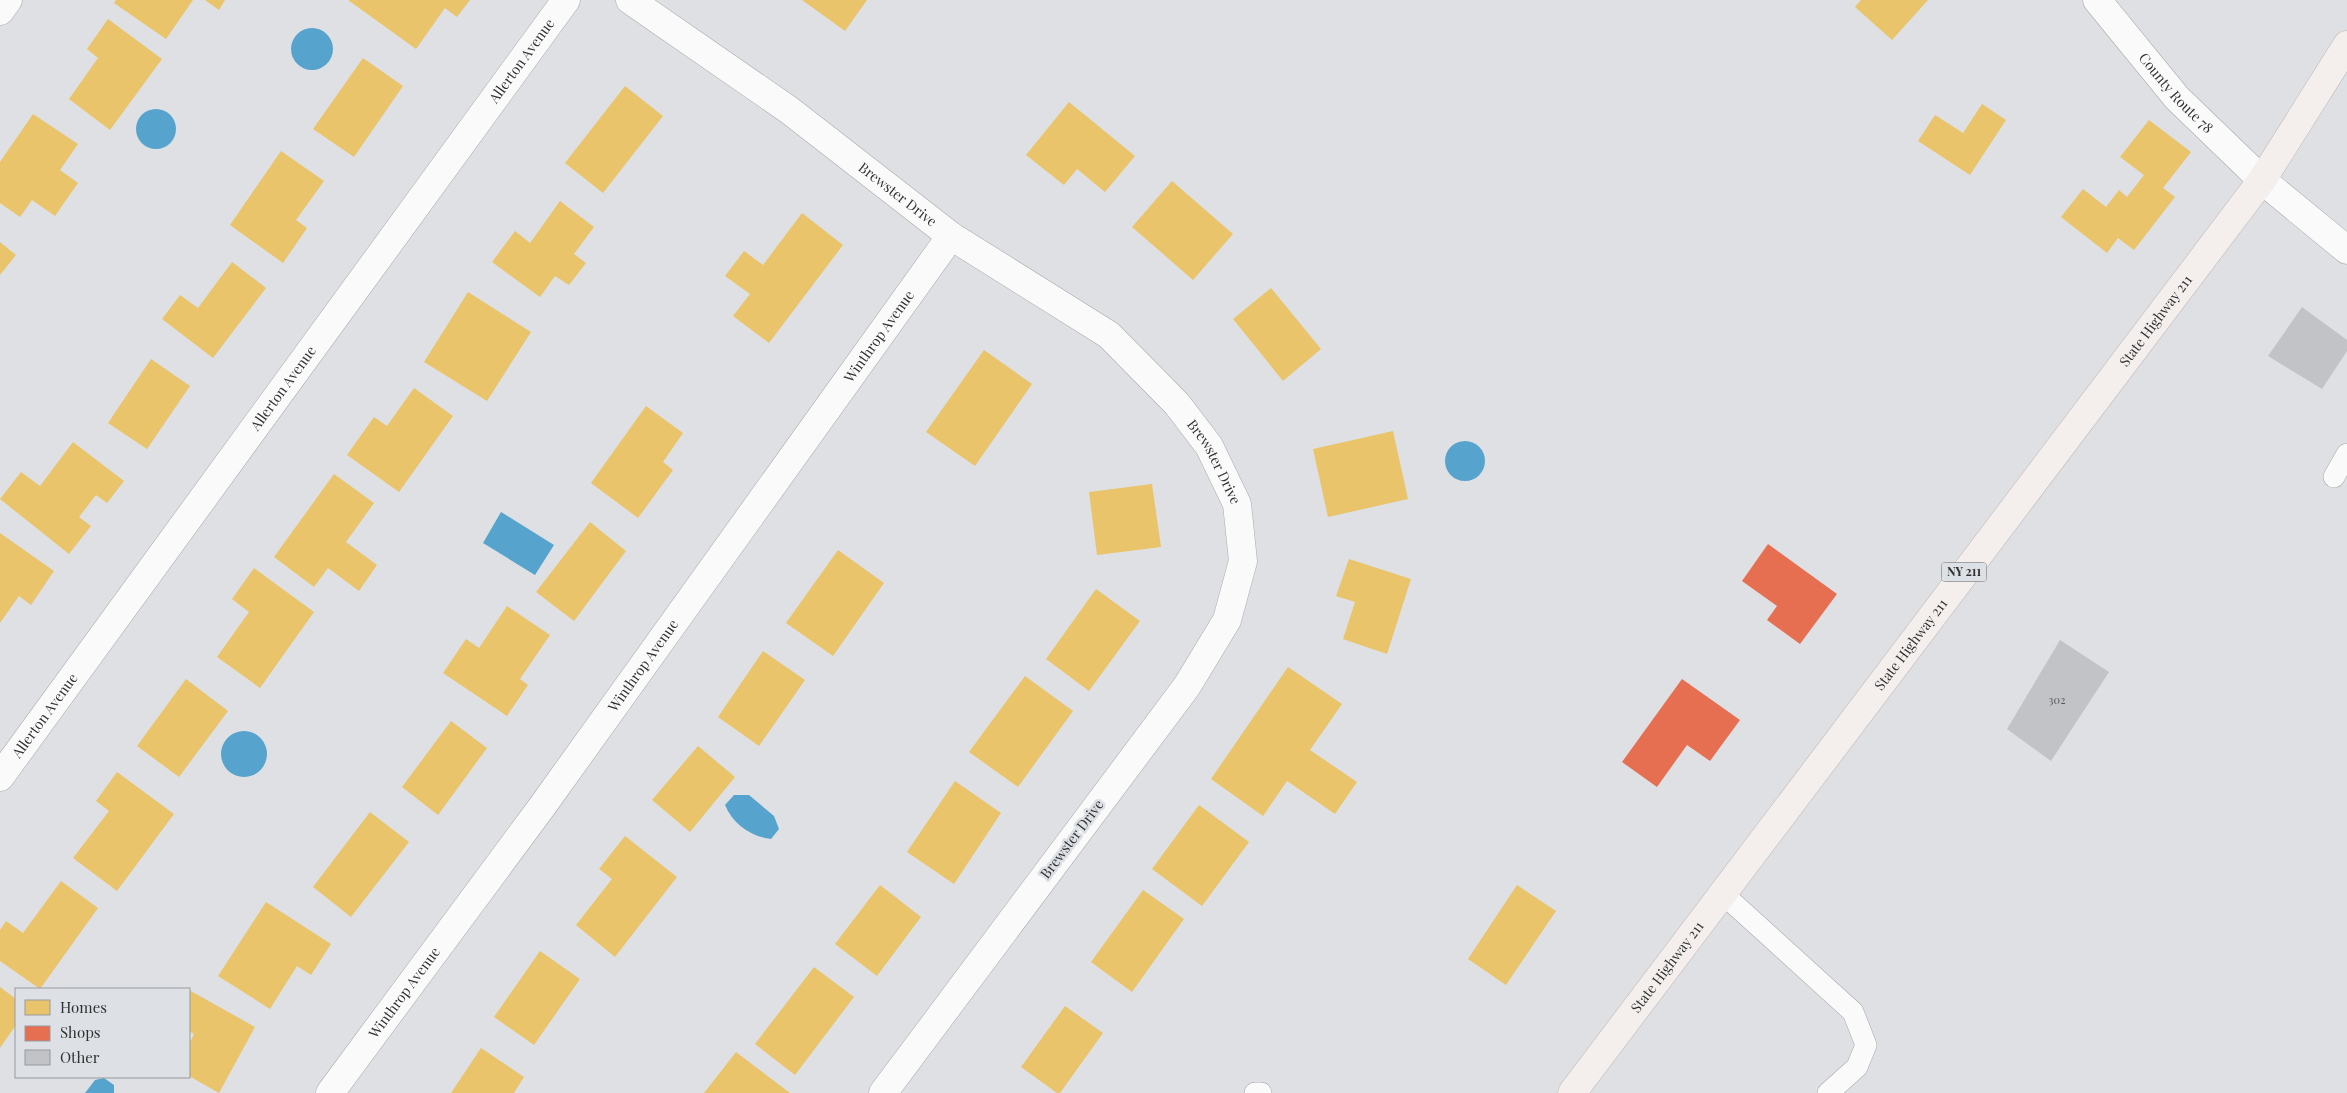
<svg xmlns="http://www.w3.org/2000/svg" width="2347" height="1093" viewBox="0 0 2347 1093" font-family="'Playfair Display',serif">
<rect width="100%" height="100%" fill="#dee0e3"/>
<!-- water -->
<path fill="#56a4cd" d="M291 49a21 21 0 1 1 42 0a21 21 0 1 1-42 0Z
M136 129a20 20 0 1 1 40 0a20 20 0 1 1-40 0Z
M1445 461a20 20 0 1 1 40 0a20 20 0 1 1-40 0Z
M501 512 554 545 535 575 483 543Z
M221 754a23 23 0 1 1 46 0a23 23 0 1 1-46 0Z
M734 795H749L774 816 779 829 771 839C751 837 733 824 725 805Z
M104 1078 114 1085V1093H85L95 1080Z"/>
<!-- homes -->
<path fill="#e9c46a" d="M116 0H193L166 39 114 3Z
M205 0H225L219 10Z
M348 0H470L457 17 445 8 416 49Z
M802 0H867L845 31Z
M1861 0H1928L1892 40 1855 7Z
M108 19 162 59 110 130 69 99 98 58 87 49Z
M363 58 403 86 354 157 313 129Z
M625 86 663 116 603 193 565 163Z
M1069 102 1135 156 1105 192 1077 169 1064 185 1026 155Z
M1982 104 2006 120 1970 175 1918 141 1935 115 1963 133Z
M33 114 78 144 60 170 78 183 55 216 32 200 20 217 0 203V162Z
M2149 120 2191 152 2163 188 2175 197 2134 250 2118 238 2107 253 2061 217 2083 189 2106 207 2119 190 2127 197 2144 175 2120 157Z
M281 151 324 181 296 220 307 228 283 263 230 225Z
M1172 181 1233 234 1193 280 1132 227Z
M560 201 594 227 574 254 586 263 569 285 555 276 540 297 492 262 515 231 530 243Z
M802 213 843 245 769 343 733 316 750 294 725 276 744 251 763 265Z
M0 242 16 255 0 275Z
M232 262 266 288 213 358 162 319 180 295 198 308Z
M1271 288 1321 349 1283 381 1233 319Z
M468 292 531 332 487 401 424 362Z
M984 350 1032 384 975 466 926 432Z
M151 359 190 386 147 449 108 423Z
M414 388 453 416 399 492 347 455 374 417 387 426Z
M646 406 683 433 663 462 673 470 638 518 591 483Z
M1393 431 1408 499 1328 517 1313 449Z
M73 442 124 481 107 503 96 495 79 517 91 526 69 554 0 499 21 472 40 486Z
M334 474 374 503 346 542 377 565 359 591 328 568 314 587 274 557Z
M1152 484 1161 547 1097 555 1089 492Z
M590 522 626 551 574 621 536 592Z
M0 533 54 571 31 605 19 596 0 623Z
M838 550 884 583 833 656 786 623Z
M1349 559 1411 579 1387 654 1343 639 1355 602 1336 596Z
M254 568 314 612 260 688 217 657 249 612 232 599Z
M1096 589 1140 621 1089 691 1046 659Z
M507 606 550 635 520 679 528 685 507 716 443 673 466 639 479 648Z
M763 651 805 680 759 746 718 717Z
M1288 667 1342 704 1310 750 1357 782 1335 814 1287 781 1263 816 1211 779Z
M1025 676 1073 711 1018 787 969 752Z
M186 679 228 711 179 777 137 746Z
M451 721 487 748 438 815 402 787Z
M698 746 735 777 690 832 652 800Z
M117 772 174 814 117 891 73 858 109 811 96 801Z
M955 781 1001 813 954 884 907 852Z
M1199 805 1249 842 1202 906 1152 869Z
M370 812 409 842 351 917 313 887Z
M625 836 677 877 615 957 576 925 612 879 599 869Z
M61 881 98 908 40 989 0 961V930L6 921 23 933Z
M880 885 921 917 877 976 835 944Z
M1517 885 1556 911 1506 985 1468 959Z
M1143 890 1184 919 1132 992 1091 962Z
M266 902 331 944 311 975 297 966 270 1009 218 976Z
M540 951 580 979 534 1045 494 1017Z
M814 967 854 997 795 1075 755 1044Z
M0 987 16 999V1025L0 1048Z
M189 990 255 1027 219 1093 189 1076V1044L194 1034 189 1031Z
M1065 1006 1103 1033 1060 1093H1057L1021 1067Z
M481 1048 524 1077 514 1093H451Z
M736 1052 790 1093H704Z"/>
<!-- shops -->
<path fill="#e76f51" d="M1768 544 1837 594 1800 644 1767 620 1777 606 1742 581Z
M1682 679 1740 720 1710 761 1687 745 1657 787 1622 762Z"/>
<!-- building -->
<path fill="#c2c3c6" d="M2302 307 2347 340V351L2322 389 2268 356Z
M2060 640 2109 672 2051 761 2007 729Z"/>
<g fill="none" stroke-linecap="round" stroke-linejoin="round">
<defs>
<path id="service" d="M2334 477 2347 454
M1722 893 1853 1012 1866 1045 1857 1067 1828 1093
M1255 1093H1261"/>
<g id="minor">
<path id="s1" d="M630 0 789 110 951 236 1109 335 1177 404 1209 446 1237 504 1243 561 1227 620 1187 686 883 1093"/>
<path d="M0 11 8 0"/>
<path d="M2262 180 2347 250"/>
<path id="s2" d="M0 777 566 0"/>
<path id="s3" d="M330 1093 541 808 951 236"/>
</g>
<g id="tertiary">
<path id="s4" d="M2097 0 2177 98 2262 180"/>
</g>
<g id="primary">
<path id="s5" d="M1572 1093 2262 180 2347 45"/>
</g>
</defs>
<!-- service casing -->
<use href="#service" stroke="#a8a9ab" stroke-width="22"/>
<!-- minor casing -->
<use href="#minor" stroke="#a8a9ab" stroke-width="29"/>
<!-- tertiary casing -->
<use href="#tertiary" stroke="#a8a9ab" stroke-width="29"/>
<!-- primary casing -->
<use href="#primary" stroke="#bcb6b3" stroke-width="29"/>
<!-- service -->
<use href="#service" stroke="#fafafb" stroke-width="21"/>
<!-- minor -->
<use href="#minor" stroke="#fafafb" stroke-width="28"/>
<!-- tertiary -->
<use href="#tertiary" stroke="#fafafb" stroke-width="28"/>
<!-- primary -->
<use href="#primary" stroke="#f4efed" stroke-width="28"/>
</g>
<g text-anchor="middle" stroke-width="5" stroke-linejoin="round" paint-order="stroke">
<!-- number labels -->
<g font-size="11" fill="#545557">
<text x="2057" y="704">302</text>
</g>
<!-- shield labels -->
<rect fill="#dde0e4" stroke="#636567" stroke-width="1" x="1941.5" y="562.5" width="45" height="19" rx="4"/>
<g font-size="12" font-weight="bold" fill="#2f3032">
<text x="1964" y="576">NY 211</text>
</g>
<!-- street labels -->
<g font-size="14" fill="#2f3032" stroke="#dde0e4">
<text dy="5" stroke="none"><textPath href="#s2" startOffset="886">Allerton Avenue</textPath></text>
<text dy="5" stroke="none"><textPath href="#s4" startOffset="122">County Route 78</textPath></text>
<text dy="5" stroke="none"><textPath href="#s1" startOffset="331">Brewster Drive</textPath></text>
<text dy="5" stroke="none"><textPath href="#s5" startOffset="968">State Highway 211</textPath></text>
<text dy="5" stroke="none"><textPath href="#s3" startOffset="935">Winthrop Avenue</textPath></text>
<text dy="5" stroke="none"><textPath href="#s2" startOffset="481">Allerton Avenue</textPath></text>
<text dy="5" stroke="none"><textPath href="#s1" startOffset="751">Brewster Drive</textPath></text>
<text dy="5" stroke="none"><textPath href="#s5" startOffset="562">State Highway 211</textPath></text>
<text dy="5" stroke="none"><textPath href="#s3" startOffset="530">Winthrop Avenue</textPath></text>
<text dy="5" stroke="none"><textPath href="#s2" startOffset="76">Allerton Avenue</textPath></text>
<text transform="translate(1072 839) rotate(-53)" y="5">Brewster Drive</text>
<text dy="5" stroke="none"><textPath href="#s5" startOffset="158">State Highway 211</textPath></text>
<text dy="5" stroke="none"><textPath href="#s3" startOffset="125">Winthrop Avenue</textPath></text>
</g>
</g>
<!-- legend -->
<rect x="15" y="988" width="175" height="90" fill="#dde0e4" stroke="#979a9d"/>
<rect x="25" y="1000" width="25" height="15" fill="#e9c46a" stroke="#979a9d"/>
<text x="60" y="1013" font-size="15" fill="#2f3032">Homes</text>
<rect x="25" y="1026" width="25" height="15" fill="#e76f51" stroke="#979a9d"/>
<text x="60" y="1038" font-size="15" fill="#2f3032">Shops</text>
<rect x="25" y="1050" width="25" height="15" fill="#c2c3c6" stroke="#979a9d"/>
<text x="60" y="1063" font-size="15" fill="#2f3032">Other</text>
</svg>
